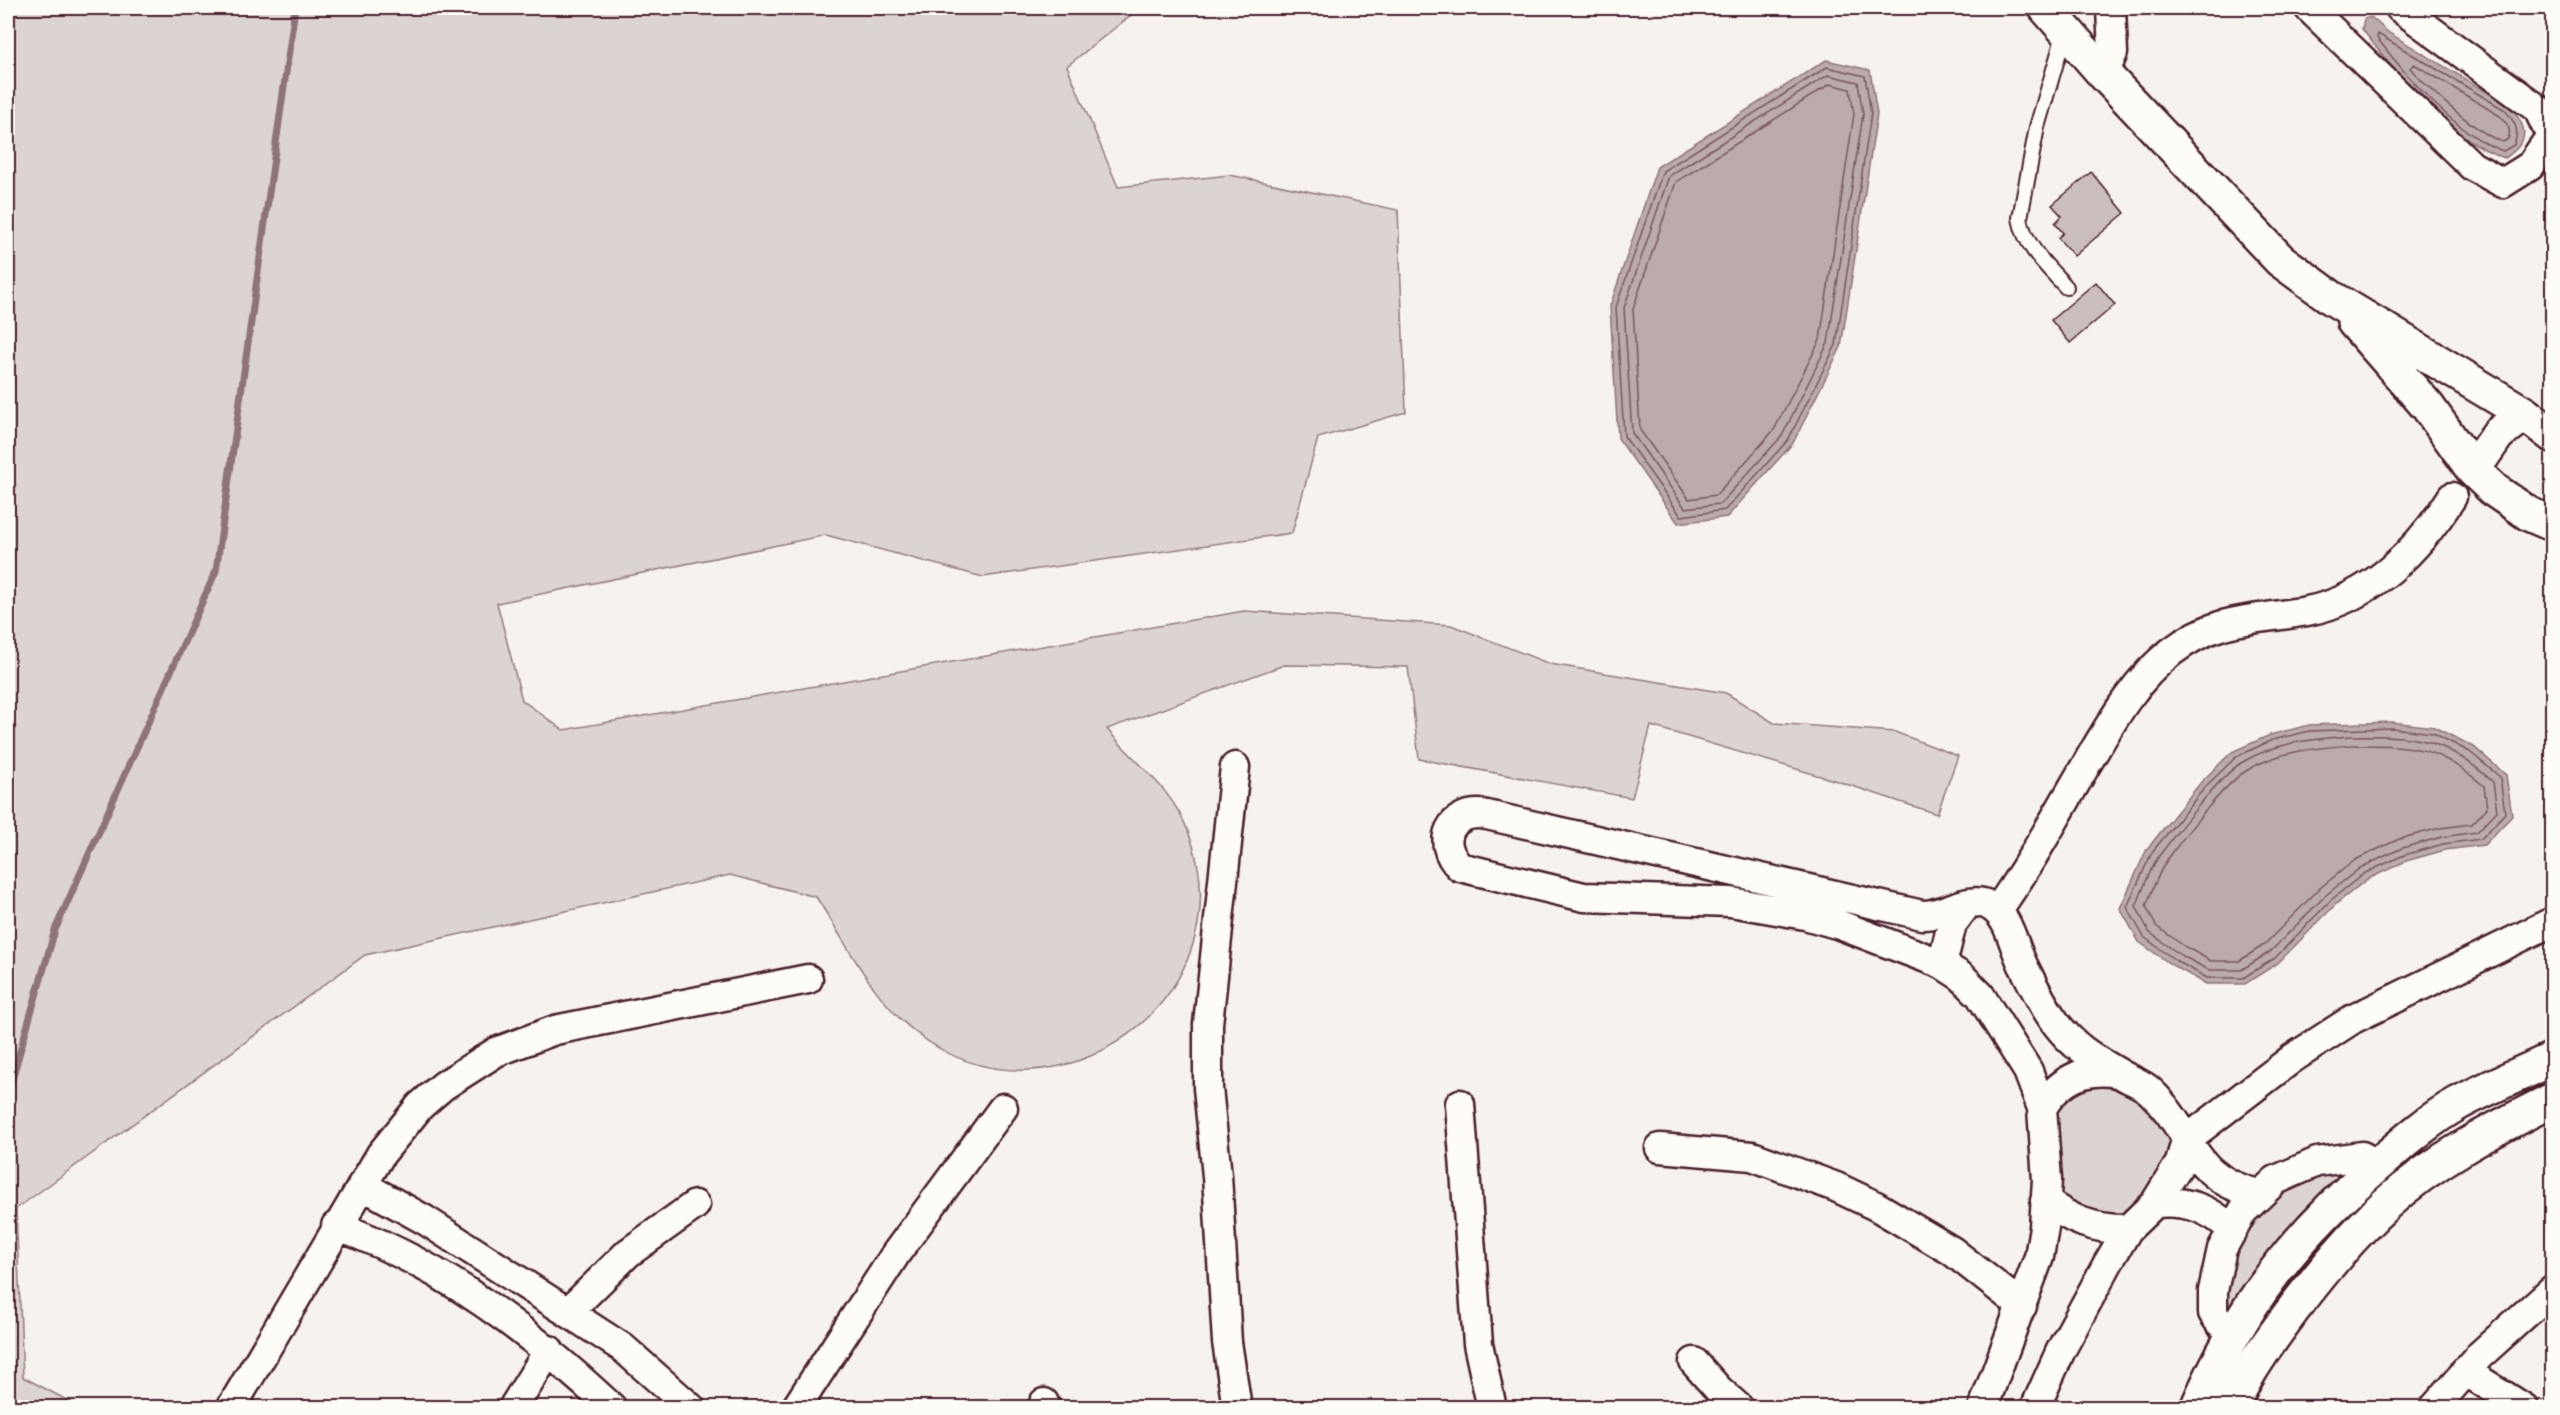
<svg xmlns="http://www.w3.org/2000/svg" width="2560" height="1415" viewBox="0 0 2560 1415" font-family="Itim,sans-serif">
<rect width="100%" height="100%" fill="#f6f3ef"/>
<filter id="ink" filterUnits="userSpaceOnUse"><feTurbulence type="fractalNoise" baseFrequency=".0167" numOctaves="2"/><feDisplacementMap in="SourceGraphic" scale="12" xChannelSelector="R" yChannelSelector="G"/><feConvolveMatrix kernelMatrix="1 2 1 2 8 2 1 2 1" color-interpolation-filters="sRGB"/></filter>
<g filter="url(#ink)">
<!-- green -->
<path fill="#dcd4d2" stroke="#937a7e" stroke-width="1.5" d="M8 8H1140L1067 66 1118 187 1230 175 1398 210 1406 412 1318 438 1292 533 983 577 826 535 497 603 522 700 563 730 1244 611 1451 625 1550 664 1726 693 1774 723 1895 732 1958 756 1937 814 1837 781 1651 726 1632 798 1419 759 1408 667 1284 665 1107 729C1136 764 1171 787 1188 831 1252 996 1054 1142 915 1032 872 998 846 942 816 897L730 875 365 955 16 1209 23 1377 80 1407H8Z
M2107 1082C2161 1108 2192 1142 2147 1196 2140 1205 2127 1212 2118 1220L2066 1201 2060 1191 2056 1110 2069 1092Z
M2361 1167 2226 1322C2221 1259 2255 1193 2319 1173 2332 1170 2347 1169 2361 1167Z"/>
<!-- water -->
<path fill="#bbabac" stroke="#8e7378" stroke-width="1.5" d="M2371 17 2389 33 2508 105C2528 126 2531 141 2505 158 2447 138 2398 76 2362 29L2364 19Z
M1826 60 1870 70 1877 114 1841 347 1793 443 1727 517 1678 523 1618 438 1610 306 1657 167Z
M2392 722 2434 727 2474 747 2506 775 2512 816 2484 845 2445 850 2406 861 2366 880 2335 905 2278 963 2245 984H2206L2172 965 2139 942 2120 908 2147 849 2202 781 2232 752 2270 735 2309 725Z"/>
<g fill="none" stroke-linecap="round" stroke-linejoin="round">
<!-- shore -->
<path stroke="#77575f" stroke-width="1.5" d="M2378 34 2505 110C2515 122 2520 129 2514 145L2503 151C2457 135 2406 76 2377 38Z
M2414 64 2500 116C2507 123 2512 129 2508 139L2503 142C2479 135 2427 88 2410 68Z
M1827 67 1865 76 1871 114 1836 345 1788 440 1725 510 1681 516 1624 436 1616 307 1663 171Z
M1828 75 1858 82 1863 114 1828 343 1782 436 1720 504 1685 508 1632 433 1624 308 1669 176Z
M1830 84 1850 89 1854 114 1820 340 1774 430 1716 495 1689 499 1640 430 1633 309 1676 182Z
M2392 728 2433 733 2470 752 2500 777 2505 813 2481 839 2443 844 2404 855 2363 874 2331 900 2275 958 2243 978H2207L2175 960 2144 937 2127 907 2152 852 2207 785 2236 757 2272 740 2310 731Z
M2351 736C2416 735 2444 737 2493 782L2497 811 2477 832 2442 837 2402 848 2360 868 2326 895 2270 952 2241 970H2209L2179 954 2149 932 2136 906C2143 890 2149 870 2159 856 2175 834 2220 776 2241 763 2275 742 2313 739 2351 736Z
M2352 745C2413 745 2436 745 2484 786L2487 808 2472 824 2440 828 2399 839 2355 860 2320 888 2264 945 2239 961H2211L2184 946 2156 926 2146 906C2152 891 2158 873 2167 860 2183 838 2224 784 2246 771 2277 751 2316 748 2352 745Z"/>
<!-- stream -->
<path stroke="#8e7378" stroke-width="7" d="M8 1093 55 930 216 571 295 8"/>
</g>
<!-- building -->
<path fill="#cbbfbe" stroke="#4a1f2b" stroke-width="1.5" d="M2091 172 2125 213 2074 256 2058 238 2063 233 2055 223 2062 216 2052 205Z
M2096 282 2115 305 2070 343 2051 320Z"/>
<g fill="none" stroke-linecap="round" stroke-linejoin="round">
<defs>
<path id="service" d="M2065 32 2037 127 2020 218C2025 247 2047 266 2066 287"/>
<path id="minor" d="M2309 8 2472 166 2503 183 2530 166 2551 136 2538 109 2400 8
M2104 74 2113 53 2111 8
M1235 767 1208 1024V1088L1217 1176 1227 1342 1237 1408
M1997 911C2031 863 2059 811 2089 760 2112 721 2134 681 2171 652 2218 616 2252 621 2307 611 2371 599 2419 549 2452 497
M1942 964 1952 924 1968 903
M1460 1104 1478 1344 1492 1408
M2042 1108C2059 1080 2084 1067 2117 1073
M1660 1148 1752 1156 1836 1187 1876 1206 1952 1251 2022 1306
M362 1185 425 1220 623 1348 691 1408
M2045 1201C2071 1220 2095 1230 2128 1229
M2155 1203C2186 1200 2209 1208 2231 1229
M336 1226C441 1263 532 1333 612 1408
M568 1312 628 1253 695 1205
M2235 1328 2220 1323 2213 1313V1291L2222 1249 2243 1211 2276 1180 2317 1162 2362 1156 2377 1165
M1694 1362 1719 1390 1739 1408
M2465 1371 2524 1408
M231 1408 381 1154 420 1106 443 1086 496 1052 555 1030 808 979
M513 1408 549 1350
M796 1408 897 1252 1003 1108
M1043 1408 1044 1403
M1983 1408 2039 1257 2044 1227 2047 1180 2042 1108 2028 1071 1980 995 1962 977 1942 964 1840 925 1805 915 1731 902 1584 897 1460 867C1434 842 1451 808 1487 815L1922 915C1944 916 1968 895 1988 905 2010 915 2013 947 2024 967 2033 985 2043 1006 2055 1022 2075 1049 2095 1059 2122 1075 2131 1080 2143 1084 2150 1091 2194 1132 2189 1179 2259 1194
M2035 1408 2061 1350 2108 1263 2128 1229 2155 1203 2180 1163 2186 1140 2293 1058 2353 1019 2552 922
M2434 1408 2480 1355 2552 1290"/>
<path id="tertiary" d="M2046 8 2104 74 2280 260 2332 298 2525 414 2552 435
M2354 322 2428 407 2473 470 2494 490 2529 514 2552 524
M2473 470 2498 434 2525 414
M2197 1408C2241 1305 2296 1234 2381 1162 2405 1141 2430 1119 2457 1104 2488 1087 2521 1074 2552 1059
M2231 1408C2246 1372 2272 1338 2295 1307 2323 1271 2352 1235 2386 1204 2435 1159 2494 1129 2552 1100"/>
</defs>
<!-- service casing -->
<use href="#service" stroke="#4a1f2b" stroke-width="18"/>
<!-- minor casing -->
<use href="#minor" stroke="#4a1f2b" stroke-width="33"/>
<!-- tertiary casing -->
<use href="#tertiary" stroke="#4a1f2b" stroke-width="38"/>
<!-- service -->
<use href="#service" stroke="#fdfcf7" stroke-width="14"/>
<!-- minor -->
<use href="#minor" stroke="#fdfcf7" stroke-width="28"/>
<!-- tertiary -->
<use href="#tertiary" stroke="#fdfcf7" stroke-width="33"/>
</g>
</g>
<!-- margin -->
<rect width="2560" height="1415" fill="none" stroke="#fdfcf7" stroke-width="30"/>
<rect x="15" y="15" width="2530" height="1385" fill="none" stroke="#4a1f2b" stroke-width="2" filter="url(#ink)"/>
</svg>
